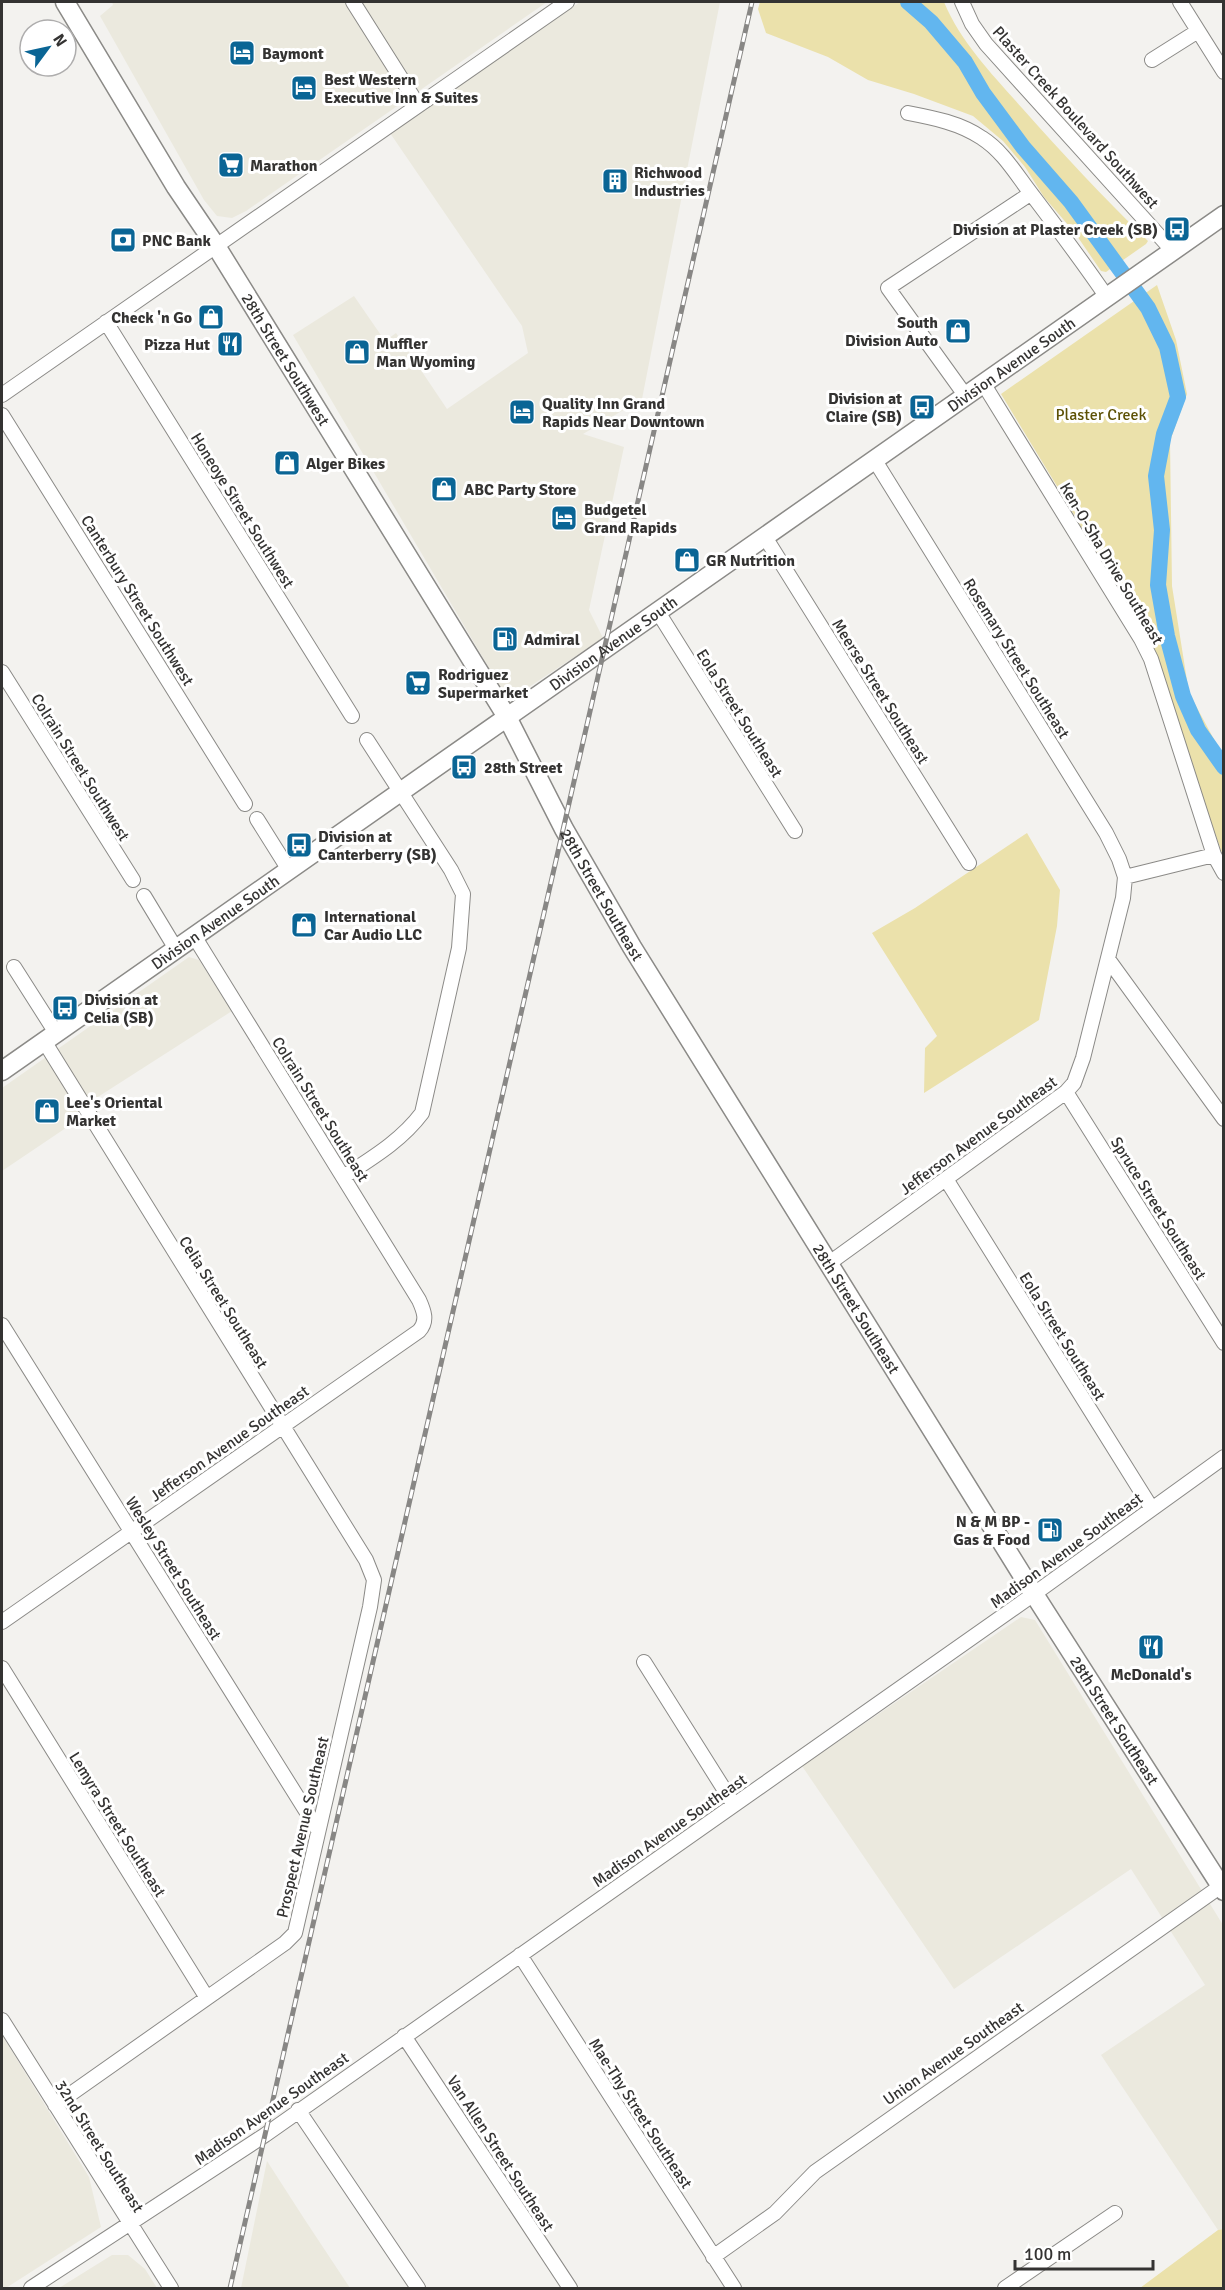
<svg xmlns="http://www.w3.org/2000/svg" width="1225" height="2290" viewBox="0 0 1225 2290" font-family="Signika,sans-serif">
<rect width="100%" height="100%" fill="#f3f2ef"/>
<!-- built -->
<path fill="#ebe9de" d="M112 2H547L246 211 232 218 217 216 204 200 100 16 113 5Z
M580 2H720L642 399 583 434 624 447 589 610 603 638 523 691 508 692 499 685 293 335 354 296 385 341 396 333 447 409 528 353 522 326 390 133Z
M189 957 199 960 232 1011 90 1102 94 1109 2 1171V1088Z
M1021 1617 1035 1620 1223 1925V2229L1218 2230 1101 2055 1205 1985 1131 1869 954 1989 802 1766Z
M2 2035 89 2177 101 2227 6 2288H2Z
M267 2161 305 2220 350 2288H241Z
M112 2255H128L145 2269 157 2288H59Z"/>
<!-- green -->
<path fill="#ebe1ab" d="M760 2H944C961 43 993 75 1022 108 1063 154 1104 198 1148 241L1146 244 1106 272 1101 271 1075 233 1044 197 1025 167 1003 141 973 116 914 94 868 80 828 57 766 33 758 9Z
M1157 285 1176 340 1187 394 1170 441 1172 586 1189 693 1223 756V856L1187 754 1125 603 1066 501 1001 394Z
M1027 833 1060 890 1057 926 1039 1020 924 1093 925 1048 937 1036 872 933 915 908Z
M1223 2229V2288H1140L1218 2230Z"/>
<g fill="none" stroke-linecap="round" stroke-linejoin="round">
<!-- river -->
<path stroke="#62b6ef" stroke-width="16" d="M908 2 931 22 965 62 983 93 1023 147 1071 202 1148 308 1167 347 1178 397 1164 434 1156 476 1162 530 1158 585 1167 636 1183 696 1198 730 1224 767"/>
<defs>
<path id="minor" d="M353 2 418 105
M962 2 972 24 986 44 1172 250
M1180 2 1224 72
M1152 60 1198 31
M908 113C934 118 960 123 982 138 1004 152 1017 176 1033 196 1058 229 1083 262 1106 296
M106 322 352 716
M983 383 1141 639 1151 659 1214 855 1224 873
M2 395 567 2
M965 395 888 288 1030 194
M2 415 245 804
M765 537 969 863
M658 612 795 831
M2 672 133 880
M257 819 289 870
M1125 877 1214 855
M144 896 176 949
M1108 959 1224 1119
M14 967 56 1033
M44 1041 366 1560 374 1580 370 1607 295 1933 285 1943 55 2105
M1066 1092 1224 1343
M343 1177C372 1158 401 1141 422 1113L459 948 463 894 451 870 367 740
M946 1179 1152 1509
M828 1264 1066 1092 1074 1083 1083 1058 1123 898 1125 877 1119 859 1106 833 874 459
M2 1325 318 1830
M2 1622 419 1331C428 1321 424 1311 419 1300L194 936
M644 1662 734 1805
M2 1668 207 1998
M520 1955 734 2288
M2 2020 171 2288
M404 2036 570 2288
M298 2110 418 2288
M713 2257 775 2213 815 2172 1221 1886
M31 2288 265 2135 1034 1594 1224 1457
M1005 2288 1115 2213"/>
<g id="major">
<path id="s1" d="M65 2 176 187 216 246 507 717 564 829 632 947 1034 1594 1224 1891"/>
<path id="s2" d="M2 1071 1224 215"/>
</g>
</defs>
<!-- minor casing -->
<use href="#minor" stroke="#8b8a87" stroke-width="16"/>
<!-- major casing -->
<use href="#major" stroke="#8b8a87" stroke-width="21"/>
<!-- minor -->
<use href="#minor" stroke="#fff" stroke-width="14"/>
<!-- major -->
<use href="#major" stroke="#fff" stroke-width="18"/>
<defs>
<path id="rail" d="M230 2288 752 2"/>
</defs>
<!-- rail casing -->
<use href="#rail" stroke="#888785" stroke-width="5"/>
<!-- rail -->
<use href="#rail" stroke="#fff" stroke-width="3" stroke-dasharray="9" stroke-linecap="butt"/>
</g>
<!-- icons -->
<defs>
<symbol id="hotel-square" viewBox="-11 -11 22 22"><rect x="-9" y="-9" width="18" height="18" rx="4" fill="#0a6595" stroke="#fff"/><path d="M-6-4.5h1.5V1H6V5H4.5V3h-9V5H-6ZM-4 0a1.8 1.8 0 1 1 3.6 0ZM.5 0V-2.5h3Q6-2.5 6 0Z" fill="#fff"/></symbol>
<symbol id="supermarket-square" viewBox="-11 -11 22 22"><rect x="-9" y="-9" width="18" height="18" rx="4" fill="#0a6595" stroke="#fff"/><path d="M-6-5.5h2.5l.6 2H6L4.5 2H-2.5L-4.4-4H-6ZM-1.5 3.2a1.3 1.3 0 1 0 .1 0ZM3 3.2a1.3 1.3 0 1 0 .1 0Z" fill="#fff"/></symbol>
<symbol id="building-square" viewBox="-11 -11 22 22"><rect x="-9" y="-9" width="18" height="18" rx="4" fill="#0a6595" stroke="#fff"/><path d="M-4-6H4V6H1V3H-1V6H-4ZM-2.5-4.3h1.7v1.8h-1.7ZM.8-4.3h1.7v1.8H.8ZM-2.5-1h1.7V.8h-1.7ZM.8-1h1.7V.8H.8Z" fill="#fff"/></symbol>
<symbol id="bus-square" viewBox="-11 -11 22 22"><rect x="-9" y="-9" width="18" height="18" rx="4" fill="#0a6595" stroke="#fff"/><path d="M-5-6H5V4H4V6H2V4H-2V6H-4V4H-5ZM-3.5-4V0h7V-4ZM-3.5 1.2v1.5H-2V1.2ZM2 1.2v1.5H3.5V1.2Z" fill="#fff"/></symbol>
<symbol id="bank-square" viewBox="-11 -11 22 22"><rect x="-9" y="-9" width="18" height="18" rx="4" fill="#0a6595" stroke="#fff"/><path d="M-6-4H6V4H-6ZM0-2.3a2.3 2.3 0 1 0 0 4.6a2.3 2.3 0 1 0 0-4.6Z" fill="#fff"/></symbol>
<symbol id="shop-square" viewBox="-11 -11 22 22"><rect x="-9" y="-9" width="18" height="18" rx="4" fill="#0a6595" stroke="#fff"/><path d="M-5-2.5h2.3a2.7 3.5 0 0 1 5.4 0H5L5.5 6h-11ZM-1.5-2.5h3a1.5 2.3 0 0 0-3 0Z" fill="#fff"/></symbol>
<symbol id="restaurant-square" viewBox="-11 -11 22 22"><rect x="-9" y="-9" width="18" height="18" rx="4" fill="#0a6595" stroke="#fff"/><path d="M-5-6h1v4h1v-4h1v4h1v-4h1v5L-1.5 .5V6h-2V.5L-5-1ZM5-6V6H3V1.5H1.5Q1.5-4 5-6Z" fill="#fff"/></symbol>
<symbol id="fuel-square" viewBox="-11 -11 22 22"><rect x="-9" y="-9" width="18" height="18" rx="4" fill="#0a6595" stroke="#fff"/><path d="M-5.5-6h7V0h2V4h1.3V-2.5L3-4.5l.8-.8L6-3V5H2.5V1h-1V6h-7ZM-4.2-4.7v3.2H.2V-4.7Z" fill="#fff"/></symbol>
</defs>
<g fill-rule="evenodd">
<use href="#hotel-square" x="227" y="38" width="30" height="30"/>
<use href="#hotel-square" x="289" y="73" width="30" height="30"/>
<use href="#supermarket-square" x="216" y="150" width="30" height="30"/>
<use href="#building-square" x="600" y="166" width="30" height="30"/>
<use href="#bus-square" x="1162" y="214" width="30" height="30"/>
<use href="#bank-square" x="108" y="225" width="30" height="30"/>
<use href="#shop-square" x="196" y="302" width="30" height="30"/>
<use href="#shop-square" x="943" y="316" width="30" height="30"/>
<use href="#restaurant-square" x="215" y="329" width="30" height="30"/>
<use href="#shop-square" x="342" y="337" width="30" height="30"/>
<use href="#bus-square" x="907" y="392" width="30" height="30"/>
<use href="#hotel-square" x="507" y="397" width="30" height="30"/>
<use href="#shop-square" x="272" y="448" width="30" height="30"/>
<use href="#shop-square" x="429" y="474" width="30" height="30"/>
<use href="#hotel-square" x="549" y="503" width="30" height="30"/>
<use href="#shop-square" x="672" y="545" width="30" height="30"/>
<use href="#fuel-square" x="490" y="624" width="30" height="30"/>
<use href="#supermarket-square" x="403" y="668" width="30" height="30"/>
<use href="#bus-square" x="449" y="752" width="30" height="30"/>
<use href="#bus-square" x="284" y="830" width="30" height="30"/>
<use href="#shop-square" x="289" y="910" width="30" height="30"/>
<use href="#bus-square" x="50" y="993" width="30" height="30"/>
<use href="#shop-square" x="32" y="1096" width="30" height="30"/>
<use href="#fuel-square" x="1035" y="1515" width="30" height="30"/>
<use href="#restaurant-square" x="1136" y="1632" width="30" height="30"/>
</g>
<g text-anchor="middle" stroke-width="6" stroke-linejoin="round" paint-order="stroke">
<!-- poi labels -->
<g font-size="16" font-weight="bold" fill="#343332" stroke="#fff" text-anchor="start">
<text x="262" y="59">Baymont</text>
<text x="324" y="85">Best Western<tspan x="324" dy="18">Executive Inn &amp; Suites</tspan></text>
<text x="250" y="171">Marathon</text>
<text x="634" y="178">Richwood<tspan x="634" dy="18">Industries</tspan></text>
<text x="1158" y="235" text-anchor="end">Division at Plaster Creek (SB)</text>
<text x="142" y="246">PNC Bank</text>
<text x="192" y="323" text-anchor="end">Check 'n Go</text>
<text x="938" y="328" text-anchor="end">South<tspan x="938" dy="18">Division Auto</tspan></text>
<text x="376" y="349">Muffler<tspan x="376" dy="18">Man Wyoming</tspan></text>
<text x="210" y="350" text-anchor="end">Pizza Hut</text>
<text x="902" y="404" text-anchor="end">Division at<tspan x="902" dy="18">Claire (SB)</tspan></text>
<text x="542" y="409">Quality Inn Grand<tspan x="542" dy="18">Rapids Near Downtown</tspan></text>
<text x="306" y="469">Alger Bikes</text>
<text x="464" y="495">ABC Party Store</text>
<text x="584" y="515">Budgetel<tspan x="584" dy="18">Grand Rapids</tspan></text>
<text x="706" y="566">GR Nutrition</text>
<text x="524" y="645">Admiral</text>
<text x="438" y="680">Rodriguez<tspan x="438" dy="18">Supermarket</tspan></text>
<text x="484" y="773">28th Street</text>
<text x="318" y="842">Division at<tspan x="318" dy="18">Canterberry (SB)</tspan></text>
<text x="324" y="922">International<tspan x="324" dy="18">Car Audio LLC</tspan></text>
<text x="84" y="1005">Division at<tspan x="84" dy="18">Celia (SB)</tspan></text>
<text x="66" y="1108">Lee's Oriental<tspan x="66" dy="18">Market</tspan></text>
<text x="1030" y="1527" text-anchor="end">N &amp; M BP -<tspan x="1030" dy="18">Gas &amp; Food</tspan></text>
<text x="1151" y="1680" text-anchor="middle">McDonald's</text>
</g>
<!-- street labels -->
<g font-size="16" fill="#343332" stroke="#fff">
<text transform="translate(1076 117) rotate(48)" y="6">Plaster Creek Boulevard Southwest</text>
<text dy="6" stroke="none"><textPath href="#s1" startOffset="420">28th Street Southwest</textPath></text>
<text dy="6" stroke="none"><textPath href="#s2" startOffset="1232">Division Avenue South</textPath></text>
<text transform="translate(243 510) rotate(58)" y="6">Honeoye Street Southwest</text>
<text transform="translate(1112 563) rotate(59)" y="6">Ken-O-Sha Drive Southeast</text>
<text transform="translate(138 600) rotate(58)" y="6">Canterbury Street Southwest</text>
<text dy="6" stroke="none"><textPath href="#s2" startOffset="746">Division Avenue South</textPath></text>
<text transform="translate(1017 658) rotate(58)" y="6">Rosemary Street Southeast</text>
<text transform="translate(881 691) rotate(58)" y="6">Meerse Street Southeast</text>
<text transform="translate(740 713) rotate(58)" y="6">Eola Street Southeast</text>
<text transform="translate(81 767) rotate(58)" y="6">Colrain Street Southwest</text>
<text dy="6" stroke="none"><textPath href="#s1" startOffset="1042">28th Street Southeast</textPath></text>
<text dy="6" stroke="none"><textPath href="#s2" startOffset="260">Division Avenue South</textPath></text>
<text transform="translate(321 1109) rotate(58)" y="6">Colrain Street Southeast</text>
<text transform="translate(978 1135) rotate(-36)" y="6">Jefferson Avenue Southeast</text>
<text transform="translate(1159 1208) rotate(58)" y="6">Spruce Street Southeast</text>
<text transform="translate(224 1302) rotate(58)" y="6">Celia Street Southeast</text>
<text dy="6" stroke="none"><textPath href="#s1" startOffset="1528">28th Street Southeast</textPath></text>
<text transform="translate(1063 1336) rotate(58)" y="6">Eola Street Southeast</text>
<text transform="translate(229 1443) rotate(-35)" y="6">Jefferson Avenue Southeast</text>
<text transform="translate(1066 1550) rotate(-36)" y="6">Madison Avenue Southeast</text>
<text transform="translate(174 1568) rotate(58)" y="6">Wesley Street Southeast</text>
<text dy="6" stroke="none"><textPath href="#s1" startOffset="2014">28th Street Southeast</textPath></text>
<text transform="translate(118 1824) rotate(58)" y="6">Lemyra Street Southeast</text>
<text transform="translate(302 1827) rotate(-77)" y="6">Prospect Avenue Southeast</text>
<text transform="translate(669 1830) rotate(-35)" y="6">Madison Avenue Southeast</text>
<text transform="translate(953 2053) rotate(-35)" y="6">Union Avenue Southeast</text>
<text transform="translate(271 2108) rotate(-35)" y="6">Madison Avenue Southeast</text>
<text transform="translate(641 2113) rotate(57)" y="6">Mae-Thy Street Southeast</text>
<text transform="translate(100 2146) rotate(58)" y="6">32nd Street Southeast</text>
<text transform="translate(501 2153) rotate(57)" y="6">Van Allen Street Southeast</text>
</g>
<!-- park labels -->
<g font-size="16" fill="#5d5105" stroke="#fff">
<text x="1101" y="420">Plaster Creek</text>
</g>
</g>
<!-- border -->
<rect width="1225" height="2290" fill="none" stroke="#343332" stroke-width="6"/>
<!-- north arrow -->
<g transform="translate(48 48) rotate(57)"><circle r="28" fill="#ffffff" stroke="#aeadad" stroke-width="1.5"/>
<path d="M0-4.5L10 22L0 15L-10 22Z" fill="#0a6595"/>
<text y="-9" font-size="16" font-weight="bold" text-anchor="middle" fill="#343332">N</text>
</g>
<!-- scale -->
<path d="M1015 2260v9h138v-9" fill="none" stroke="#343332" stroke-width="3"/>
<text x="1024" y="2260" font-size="18" fill="#343332" stroke="#ffffff" stroke-width="4.5" paint-order="stroke">100 m</text>
</svg>
